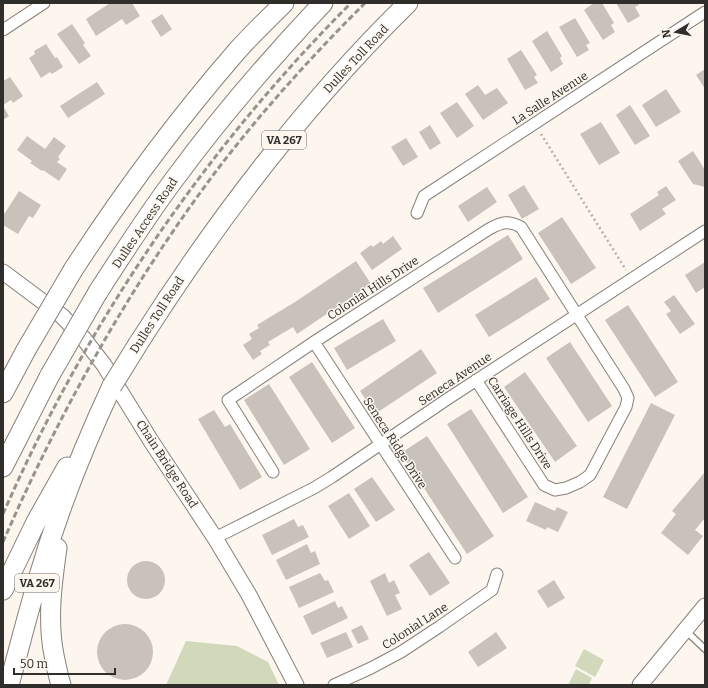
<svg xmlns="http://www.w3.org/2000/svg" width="708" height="688" viewBox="0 0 708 688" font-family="Bitter,serif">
<rect width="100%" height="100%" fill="#fcf6ef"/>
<!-- green -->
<path fill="#d1d9ba" d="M186 641 237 646 268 662 279 685H166Z
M584 649 604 660 595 677 575 666Z
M576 669 592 678 589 685H568Z"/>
<!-- building -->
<path fill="#c8c2bb" d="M110 3H132L140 16 126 25 122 19 96 36 86 19Z
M594 3H602L614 23 611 25 615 32 603 40 584 10Z
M616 3H638L639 5 635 7 640 16 628 23Z
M162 14 172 29 161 37 151 21Z
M575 18 590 43 586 45 589 50 577 57 559 27Z
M72 24 85 43 83 45 91 56 79 64 57 34Z
M547 31 562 56 560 58 563 64 551 72 532 41Z
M46 44 55 58 57 57 63 67 52 74 50 72 41 78 29 58 35 54 34 51Z
M521 50 537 75 534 77 538 83 525 90 507 59Z
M705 69V89L696 75Z
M10 77 23 96 13 103 11 100 3 105V81Z
M97 82 105 94 68 118 60 106Z
M478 85 485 95 497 88 508 103 483 120 465 94Z
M666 89 681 112 656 127 642 105Z
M457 102 474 126 457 138 440 113Z
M630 105 650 136 635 145 616 115Z
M3 106 9 116 3 120Z
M601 122 620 153 599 165 580 134Z
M430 125 441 143 430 150 419 132Z
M27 136 45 149 54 137 66 146 58 157 60 159 57 162 67 169 59 181 43 170 42 171 30 163 32 161 17 150Z
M406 138 418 157 403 166 391 147Z
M693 151 705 170V187L693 184 678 161Z
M524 185 539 209 522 219 508 195Z
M666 186 676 200 662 209 666 214 640 231 630 214 659 195 657 192Z
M487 187 497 202 468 222 458 206Z
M19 191 41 205 33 218 29 216 18 234 3 225V216Z
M562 217 596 268 571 284 538 233Z
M508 235 523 259 438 313 423 288Z
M393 236 402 249 372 270 360 253 371 245 373 247 381 241 383 244Z
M356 261 371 284 297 334 293 327 268 342 270 345 260 351 262 354 253 360 243 345 252 339 249 334 259 328 257 325 295 302Z
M705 262V287L696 293 685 275Z
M536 277 550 299 489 337 475 315Z
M674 295 695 324 680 334 666 314 671 311 664 302Z
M628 305 678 382 655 397 605 320Z
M383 319 396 341 347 370 334 348Z
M570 342 612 406 588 422 546 358Z
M421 349 437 373 375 414 360 391Z
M312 362 355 428 332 443 289 377Z
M525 372 577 446 555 462 504 387Z
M269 384 310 449 284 465 244 400Z
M651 403 675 415 627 509 603 497Z
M471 409 528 497 503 513 447 424Z
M214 410 225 427 230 424 262 477 240 490 198 419Z
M427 436 494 536 467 554 401 453Z
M705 472V518L695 530 703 536 688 555 661 533 676 514 672 511Z
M372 477 395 510 376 522 354 489Z
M349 493 370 526 349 539 328 506Z
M535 502 555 511 557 507 568 512 558 532 547 527 546 530 526 521Z
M294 519 298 527 303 525 309 537 272 555 262 535Z
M307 544 311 553 315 551 320 564 286 580 276 560Z
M429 552 450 583 430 596 409 565Z
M127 580a19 19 0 1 1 38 0a19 19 0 1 1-38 0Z
M320 573 325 581 328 580 334 592 299 608 289 587Z
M385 573 389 583 394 580 400 593 395 595 402 609 387 616 370 581Z
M554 580 565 598 548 608 537 591Z
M335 601 338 608 342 606 348 618 312 635 303 616Z
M97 652a28 28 0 1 1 56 0a28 28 0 1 1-56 0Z
M362 625 369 639 358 644 351 630Z
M346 632 353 647 327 658 320 643Z
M496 632 507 648 478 667 468 652Z"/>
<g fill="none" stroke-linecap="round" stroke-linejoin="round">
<defs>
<path id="lane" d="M686 631 705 649"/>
<path id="street" d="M3 30 44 3
M417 213 424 196 705 12
M314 342 455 558
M273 472 228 400 314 342 489 229C502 222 508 220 521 227L624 389 628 398 626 407 590 475 580 482 566 488 555 490 544 485 476 380
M215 538 314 488 332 477 449 398 705 231
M334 685 371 668 401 652 439 627 492 590 497 574"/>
<path id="secondary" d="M3 272 62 316 84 339 104 365 151 441 215 538 249 595 296 685
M640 685 705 606"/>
<path id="highway" d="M73 270C123 193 177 120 237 51 252 34 268 19 284 3
M98 292C123 253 148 214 176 177 221 116 271 58 323 3
M138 344C216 221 304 105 408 3
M3 393 26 350
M3 467 50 375
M57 548C52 583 47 620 54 655 56 665 58 675 61 685
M3 590 36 522 67 467
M9 685C19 649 28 612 39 576 58 511 83 448 112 386"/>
</defs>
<!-- lane casing -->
<use href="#lane" stroke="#86817a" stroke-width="8"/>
<!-- street casing -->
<use href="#street" stroke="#86817a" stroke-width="13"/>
<!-- secondary casing -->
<use href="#secondary" stroke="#86817a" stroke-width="17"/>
<!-- highway casing -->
<use href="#highway" stroke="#86817a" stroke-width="21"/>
<!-- path -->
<path stroke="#b6b1ac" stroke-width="2.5" stroke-dasharray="2 3" stroke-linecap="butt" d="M541 134 626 270"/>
<!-- lane -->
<use href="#lane" stroke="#fff" stroke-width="5.5"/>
<!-- street -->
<use href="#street" stroke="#fff" stroke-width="11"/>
<!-- secondary -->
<use href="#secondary" stroke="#fff" stroke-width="15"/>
<!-- highway -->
<use href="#highway" stroke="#fff" stroke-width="19"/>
<!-- rail -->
<path stroke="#97938e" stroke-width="3" stroke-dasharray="6 3" stroke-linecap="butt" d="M3 514C86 324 205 149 351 3
M3 542C60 411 131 284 217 170 262 111 313 55 365 3"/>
<defs>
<path id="highway-bridge" d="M26 350 73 270
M50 375 98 292
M112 386 138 344"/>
</defs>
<!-- highway-bridge casing -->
<use href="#highway-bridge" stroke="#86817a" stroke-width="21" stroke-linecap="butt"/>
<!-- highway-bridge -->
<use href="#highway-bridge" stroke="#fff" stroke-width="19"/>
</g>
<g text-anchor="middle" stroke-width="3" stroke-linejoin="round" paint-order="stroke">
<!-- shield labels -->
<g fill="#fcf6ef" stroke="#6d6a66" stroke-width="1">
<rect x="262" y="131" width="44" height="18" rx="3"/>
<rect x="15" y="574" width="44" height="18" rx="3"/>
</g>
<g font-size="11" font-weight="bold" fill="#302e2b">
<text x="284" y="144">VA 267</text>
<text x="37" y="587">VA 267</text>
</g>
<!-- street labels -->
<g font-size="12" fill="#302e2b" stroke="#fcf6ef">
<text transform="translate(356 59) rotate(-47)" y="4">Dulles Toll Road</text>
<text transform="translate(550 98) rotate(-33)" y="4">La Salle Avenue</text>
<text transform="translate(145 223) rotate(-56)" y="4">Dulles Access Road</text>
<text transform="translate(373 288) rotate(-33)" y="4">Colonial Hills Drive</text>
<text transform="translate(157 315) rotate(-57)" y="4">Dulles Toll Road</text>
<text transform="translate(455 379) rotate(-34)" y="4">Seneca Avenue</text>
<text transform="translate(520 423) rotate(57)" y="4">Carriage Hills Drive</text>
<text transform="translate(395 443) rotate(57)" y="4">Seneca Ridge Drive</text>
<text transform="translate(167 464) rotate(57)" y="4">Chain Bridge Road</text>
<text transform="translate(415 626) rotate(-33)" y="4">Colonial Lane</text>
</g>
</g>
<!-- border -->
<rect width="708" height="688" fill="none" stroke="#302e2b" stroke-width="8"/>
<!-- north arrow -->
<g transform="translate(676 32) rotate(260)" stroke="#fcf6ef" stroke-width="3" paint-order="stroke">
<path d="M0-3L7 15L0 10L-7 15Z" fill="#302e2b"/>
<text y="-6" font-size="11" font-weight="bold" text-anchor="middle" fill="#302e2b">N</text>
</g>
<!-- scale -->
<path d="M14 668v6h101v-6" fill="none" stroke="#302e2b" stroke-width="2"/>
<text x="20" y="668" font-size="12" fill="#302e2b" stroke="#fcf6ef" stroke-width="3" paint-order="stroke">50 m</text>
</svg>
